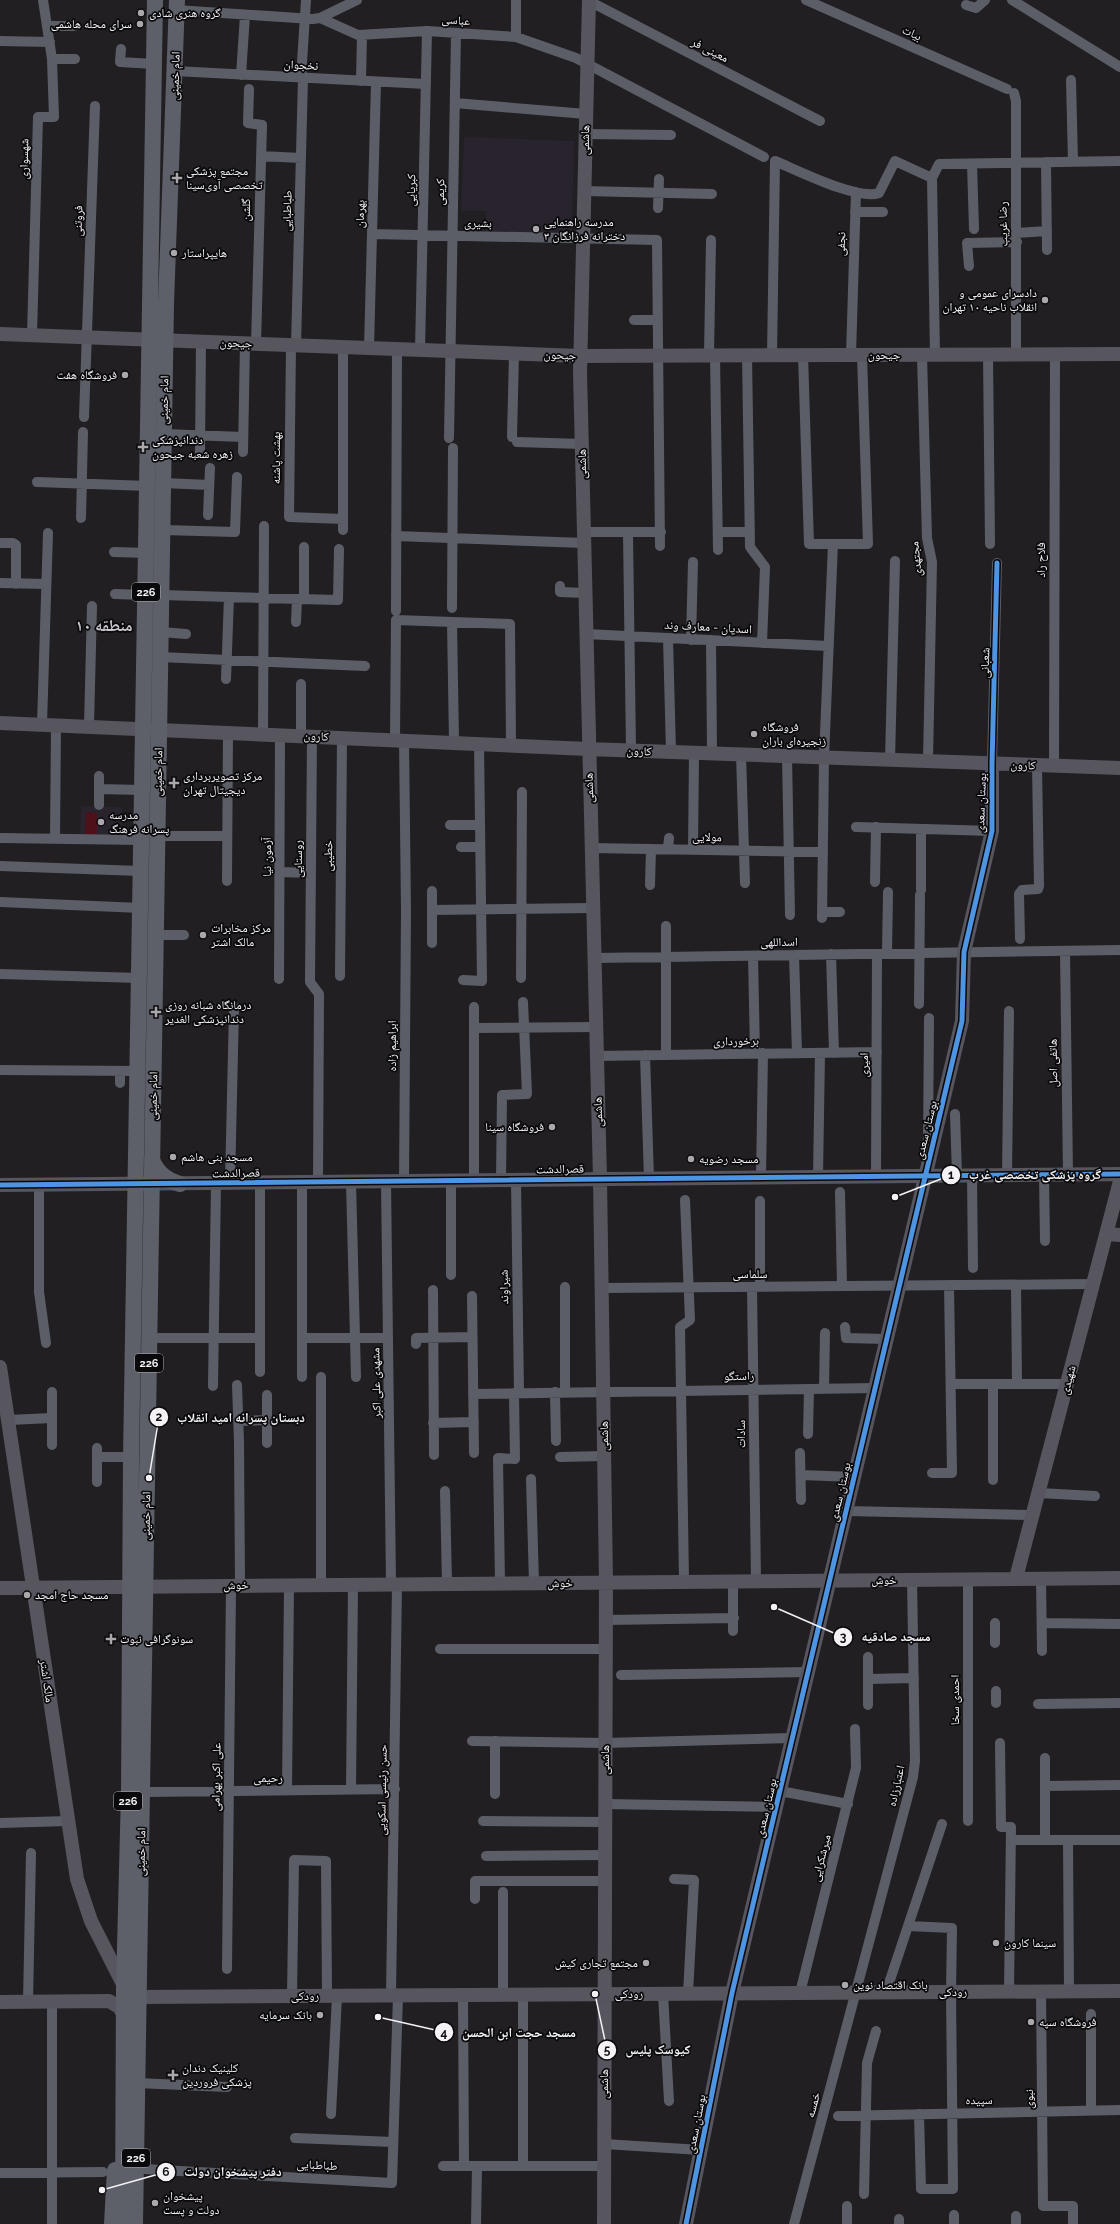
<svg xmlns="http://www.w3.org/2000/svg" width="1120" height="2224" viewBox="0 0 1120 2224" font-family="Raleway,'Noto Naskh Arabic',sans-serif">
<rect width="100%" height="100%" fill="#211f22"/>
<!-- built -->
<path fill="#29232d" d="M464 137 574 141 572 236 486 233V211H461Z
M81 806 122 807V837L80 836Z"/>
<!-- green -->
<path fill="#4e1119" d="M86 812 97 813V835L85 834Z"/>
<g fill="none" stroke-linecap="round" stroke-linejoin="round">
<!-- street -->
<path stroke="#5c5e67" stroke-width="10" d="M806 0 1007 89
M1012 0 1120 67
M589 1 820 121
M966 5 976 8 985 0
M176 10 313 19 320 18 357 0
M320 18 358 35 427 31 516 37 576 58 764 157
M48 26H74
M516 37V0
M0 41 50 42
M121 49 120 62 154 64
M52 59H75
M175 71 426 84
M241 75 245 15
M301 78 306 0
M1071 80 1073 162
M361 81 362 35
M249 89 248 123 262 125 256 344
M1014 93 1016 101V354
M455 103 586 114
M585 134 671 135
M261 156 301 158
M1046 162 1047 250
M972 164 974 229
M584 191 712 194
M658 208 659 179
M855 212H883
M1016 233 1047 231
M372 234 657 240 660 546
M969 266 967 243 1017 242
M634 320H657
M32 335 38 117H54L52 59 43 0
M291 345 289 517 343 519
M296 345 303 78
M343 347V530
M369 348 376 82
M420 350 427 31
M988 354 990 544
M709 355 711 240
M715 355 718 550
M747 355 750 547 765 567 762 643
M772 355 775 161C797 170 858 201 879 193L895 161 932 178
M803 355 809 544H868L862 355
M851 355 856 192
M922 355 927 538 932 562 928 761
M935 355 932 178 939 164 1120 161
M84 417 95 106
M164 434 243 437
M512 437 514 353
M449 438 456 33
M517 442 582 444
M200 452 201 341
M243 452 245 343
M37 482 148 486
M163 483 209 485
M208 515 210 468
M81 518 83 432
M163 530 235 532 237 477
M584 532H661
M719 532H750
M628 533 631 750
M396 536 584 543
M0 543H13L16 545V584
M304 547V599
M114 552 147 553
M0 583 46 584
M560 586V592L585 593
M115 594 146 595
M161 595 338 600 339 549
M452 608 453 448
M396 611 397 349
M296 622 297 599
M452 622 454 742
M161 632 186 634
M586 634 828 646
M668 638 671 752
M691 640 693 562
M711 640 712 753
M160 657 365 666
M226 679 229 597
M42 724 48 533
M89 726 92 606
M263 733 264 526
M301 735V684
M312 736 310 982 319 994 318 1182
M395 740 396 620 510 624 511 745
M404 740 406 910 404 1181
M741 754 745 883
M787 756 790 915
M890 760 895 561
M992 764 997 563
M1054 766 1055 354
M99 789 142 790
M99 805V776
M450 825H480
M856 827 992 831
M157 836H227
M0 838 141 840
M55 839 56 725
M461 847H480
M591 848 823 852
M668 849 669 838
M693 850 694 753
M0 866 140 871
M280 872 311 873
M227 881 228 732
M875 882 876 827
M650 885 651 849
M921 890V829
M432 891V943
M0 902 141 908
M432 910 592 908
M822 912H840
M822 918 824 757 833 544
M666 926V1055
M156 935H184
M1020 939 1019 894 1022 890 1038 889 1039 886 1037 765
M1065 951 1068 1174
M887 953 888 892
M831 954 834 1053
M794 955 797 1053
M753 956 755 1053
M594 958 1120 950
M0 974 140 978
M340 976 342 737
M521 978 522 792
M279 979 280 734
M463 980 482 981 479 744
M919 1004 920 895
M474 1028 596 1027
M645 1055 649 1179
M596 1056 877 1052
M0 1070 138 1071
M120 1083V1071
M955 1114 957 1175
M928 1146 929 1018
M1044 1174 1045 1241
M972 1175 973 1268
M1007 1175 1009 1011
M876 1176 877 954
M761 1177 763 1053
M818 1177 820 1053
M474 1180V1007
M501 1180 502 1095 527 1094 523 1002
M516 1180 519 1393
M386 1181 391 1584
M302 1182V1377
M351 1182 356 1377
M230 1183 234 1007
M260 1183V1372
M39 1185V1292L46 1343
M840 1192 842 1286
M451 1275V1181
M1016 1285 1017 1384
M565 1287V1392
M752 1287 756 1581
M760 1287V1201
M601 1288 1093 1284
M433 1290 434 1455
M472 1296 474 1453
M845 1327 846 1338 886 1339
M149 1338H260
M302 1338H388
M416 1344V1338L472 1337
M321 1377V1585
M951 1384H1067
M993 1384V1480
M237 1385 239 1442 240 1585
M213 1386 216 1183
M824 1388 825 1333
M52 1392V1445
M555 1392 556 1441
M473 1394 875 1388
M267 1395V1443
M9 1420 52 1418
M239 1421 267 1420
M433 1423 474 1422
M808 1434 809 1389
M97 1448V1482
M800 1453 801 1500
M97 1457H131
M560 1457 604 1456
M932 1473H952L949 1285
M801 1475 854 1477
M531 1479 534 1583
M445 1491 447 1584
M1039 1493 1095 1496
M846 1511 1033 1515
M1041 1578 1042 1651
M968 1579V1821
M684 1581 680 1327 690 1320 685 1200
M733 1581V1631
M500 1583 498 1458 515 1459 514 1393
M606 1620 734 1618
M995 1623V1643
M1042 1623 1120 1624
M440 1649H606
M868 1657V1705
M621 1675 808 1672
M868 1679 914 1678
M996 1703V1691
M1038 1704 1120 1703
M472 1741 605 1743 792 1738
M1000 1743 1001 1827H1011L1009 1991
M1045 1786 1120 1785
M287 1790 289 1585
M351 1790 353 1584
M780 1791 848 1804
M142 1792 395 1789
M495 1794V1741
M605 1804 776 1807
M483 1821 605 1822
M0 1823 68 1821
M1011 1840H1120
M1045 1840V1758
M1068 1840 1069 1991
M486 1856 605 1855
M674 1879 694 1880 688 1994
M475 1899V1881H605
M908 1926 952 1928 951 1992 953 2189H921L919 2114
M227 1969 231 1586
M1041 1991 1043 2206H1073V2224
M886 1992 942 1824
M800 1993 856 1768 855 1729
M663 1994 669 2101
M463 1995 464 2166
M503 1995V1892
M523 1995V2166
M292 1996 294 1860 326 1861 327 1996
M391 1996 397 1584
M28 2002 31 1853
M52 2002V2224
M137 2083 227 2087
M1091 2110V2014
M331 2114 337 1996
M838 2116 1120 2110
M295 2138 393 2142
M604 2144 701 2150
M443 2166H604
M144 2169 392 2183 398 1996
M0 2173 103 2172
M864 2194 867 2063 876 2031
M954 2215V2224
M899 2219V2224
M476 2224 477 2166
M794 2224 913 1777 915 1761 912 1579
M847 2224V2206
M1016 2224V2216"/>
<!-- secondary -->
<path stroke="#57565f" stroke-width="14" d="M589 0 580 372 600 1178 606 1582 604 2224
M0 334 580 356 1120 354
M0 723 588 749 1120 768
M0 1185 1120 1174
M1106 1234 1120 1235
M0 1367 77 1879 91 1921 124 1986
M1016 1578 1120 1181
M0 1588 1120 1578
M138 1997 1120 1991
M0 2002 109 2001 119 2007 124 2015
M686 2224 732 1993 962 1021 964 952 992 831V764"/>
<!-- primary -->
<path stroke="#5d5f69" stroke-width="16" d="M152 1160C158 1173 166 1180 180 1184
M112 2224 115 2170
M123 2224 124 1986 129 1792 131 1457 155 0
M135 2224 166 304 177 0"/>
<defs>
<path id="cycleway" d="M0 1185 1120 1174
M686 2224 732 1993 962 1021 964 952 992 831V764L997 563"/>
</defs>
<!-- cycleway casing -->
<use href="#cycleway" stroke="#0a090b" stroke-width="8"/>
<!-- cycleway -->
<use href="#cycleway" stroke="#4d94e3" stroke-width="5"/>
</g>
<!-- markers -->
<g fill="#aaa8ab" stroke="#0a090b" stroke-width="1.5">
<circle cx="141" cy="13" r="4"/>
<circle cx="140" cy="24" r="4"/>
<path d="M175 172h4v4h4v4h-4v4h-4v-4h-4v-4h4z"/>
<circle cx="536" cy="229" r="4"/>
<circle cx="174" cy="253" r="4"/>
<circle cx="1045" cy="300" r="4"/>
<circle cx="125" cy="375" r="4"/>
<path d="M141 441h4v4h4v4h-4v4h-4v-4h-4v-4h4z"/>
<circle cx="754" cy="734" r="4"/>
<path d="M172 777h4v4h4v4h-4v4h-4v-4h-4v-4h4z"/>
<circle cx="101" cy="822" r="4"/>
<circle cx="203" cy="935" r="4"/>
<path d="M154 1006h4v4h4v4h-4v4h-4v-4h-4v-4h4z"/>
<circle cx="552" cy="1127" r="4"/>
<circle cx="173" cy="1157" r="4"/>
<circle cx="691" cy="1159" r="4"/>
<circle cx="27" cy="1595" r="4"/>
<path d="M109 1633h4v4h4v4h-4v4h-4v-4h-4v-4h4z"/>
<circle cx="996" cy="1943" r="4"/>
<circle cx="646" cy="1963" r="4"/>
<circle cx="845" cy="1985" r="4"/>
<circle cx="320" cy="2015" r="4"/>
<circle cx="1031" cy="2022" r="4"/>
<path d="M171 2069h4v4h4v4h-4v4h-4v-4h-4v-4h4z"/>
<circle cx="155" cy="2203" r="4"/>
</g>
<g text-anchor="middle" stroke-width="3.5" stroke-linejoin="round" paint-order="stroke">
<!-- shield labels -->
<g fill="#0a090b" stroke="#aeacaf" stroke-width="1">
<rect x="132" y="583" width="28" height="18" rx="3"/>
<rect x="135" y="1354" width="28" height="18" rx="3"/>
<rect x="114" y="1792" width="28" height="18" rx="3"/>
<rect x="122" y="2149" width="28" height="18" rx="3"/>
</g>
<g font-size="11" font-weight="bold" fill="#f4f2f5">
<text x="146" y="596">226</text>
<text x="149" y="1367">226</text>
<text x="128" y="1805">226</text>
<text x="136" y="2162">226</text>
</g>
<!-- poi labels -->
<g font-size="12" fill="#f4f2f5" stroke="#0a090b" text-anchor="start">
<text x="149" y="17">گروه هنری شادی</text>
<text x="132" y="28" text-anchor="end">سرای محله هاشمی</text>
<text x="186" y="175">مجتمع پزشکی<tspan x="186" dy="14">تخصصی آوی‌سینا</tspan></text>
<text x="544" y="226">مدرسه راهنمایی<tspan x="544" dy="14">دخترانه فرزانگان ۳</tspan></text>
<text x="182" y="257">هایپراستار</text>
<text x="1037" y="297" text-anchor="end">دادسرای عمومی و<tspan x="1037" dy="14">انقلاب ناحیه ۱۰ تهران</tspan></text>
<text x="117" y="379" text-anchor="end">فروشگاه هفت</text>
<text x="152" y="444">دندانپزشکی<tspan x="152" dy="14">زهره شعبه جیحون</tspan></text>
<text x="762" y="731">فروشگاه<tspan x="762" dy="14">زنجیره‌ای باران</tspan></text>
<text x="183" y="780">مرکز تصویربرداری<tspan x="183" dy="14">دیجیتال تهران</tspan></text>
<text x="109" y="819">مدرسه<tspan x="109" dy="14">پسرانه فرهنگ</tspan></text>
<text x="211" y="932">مرکز مخابرات<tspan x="211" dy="14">مالک اشتر</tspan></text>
<text x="165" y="1009">درمانگاه شبانه روزی<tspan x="165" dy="14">دندانپزشکی الغدیر</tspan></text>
<text x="544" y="1131" text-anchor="end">فروشگاه سینا</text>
<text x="181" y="1161">مسجد بنی هاشم</text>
<text x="699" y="1163">مسجد رضویه</text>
<text x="35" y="1599">مسجد حاج امجد</text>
<text x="120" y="1643">سونوگرافی نبوت</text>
<text x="1004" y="1947">سینما کارون</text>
<text x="638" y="1967" text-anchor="end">مجتمع تجاری کیش</text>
<text x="853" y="1989">بانک اقتصاد نوین</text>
<text x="312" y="2019" text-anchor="end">بانک سرمایه</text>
<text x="1039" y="2026">فروشگاه سپه</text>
<text x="182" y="2072">کلینیک دندان<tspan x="182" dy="14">پزشکی فروردین</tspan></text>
<text x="163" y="2200">پیشخوان<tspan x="163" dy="14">دولت و پست</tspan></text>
</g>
<!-- street labels -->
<g font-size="12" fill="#f4f2f5" stroke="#0a090b">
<text transform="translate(456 20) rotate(5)" y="4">عباسی</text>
<text transform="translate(912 33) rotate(25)" y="4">بیات</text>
<text transform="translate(710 50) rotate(27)" y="4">معینی فر</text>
<text transform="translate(301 65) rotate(3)" y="4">نخجوان</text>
<text transform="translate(175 76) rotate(-88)" y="4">امام خمینی</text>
<text transform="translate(585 140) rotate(-89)" y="4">هاشمی</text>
<text transform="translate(24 159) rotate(-89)" y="4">شهسواری</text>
<text transform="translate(411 190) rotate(-89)" y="4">کبریایی</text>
<text transform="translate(440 192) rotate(-89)" y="4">کریمی</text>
<text transform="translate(246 210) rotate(-89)" y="4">گلشن</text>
<text transform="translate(287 211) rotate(-88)" y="4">طباطبایی</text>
<text transform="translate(360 214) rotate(-88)" y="4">بهرمان</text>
<text transform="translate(78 221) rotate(-88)" y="4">فروتنی</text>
<text transform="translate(478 223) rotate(1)" y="4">بشیری</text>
<text transform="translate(1003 224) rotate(-91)" y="4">رضا غریب</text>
<text transform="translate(841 244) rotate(-88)" y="4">نجفی</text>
<text transform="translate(236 343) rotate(2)" y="4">جیحون</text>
<text transform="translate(560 355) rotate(2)" y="4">جیحون</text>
<text x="884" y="359">جیحون</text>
<text transform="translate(164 400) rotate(-89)" y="4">امام خمینی</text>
<text transform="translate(276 458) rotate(-90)" y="4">بهشت پاشنه</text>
<text transform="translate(582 464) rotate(-91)" y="4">هاشمی</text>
<text transform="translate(916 559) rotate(-96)" y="4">مجتهدی</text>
<text transform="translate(1041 560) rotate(-90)" y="4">فلاح راد</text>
<text transform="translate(708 627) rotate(3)" y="4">اسدیان - معارف وند</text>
<text transform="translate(985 663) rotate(-88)" y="4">شعبانی</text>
<text transform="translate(316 736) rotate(3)" y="4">کارون</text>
<text transform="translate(639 751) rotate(2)" y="4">کارون</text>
<text transform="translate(1023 765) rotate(2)" y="4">کارون</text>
<text transform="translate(158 772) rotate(-89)" y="4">امام خمینی</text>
<text transform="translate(589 788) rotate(-92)" y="4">هاشمی</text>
<text transform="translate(981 803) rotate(-88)" y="4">بوستان سعدی</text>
<text transform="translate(707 837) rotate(1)" y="4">مولایی</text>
<text transform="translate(328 856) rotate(-89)" y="4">خطیبی</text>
<text transform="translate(267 857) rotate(-90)" y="4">آزمون نیا</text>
<text transform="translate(298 859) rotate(-90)" y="4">روستایی</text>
<text transform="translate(779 942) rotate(-1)" y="4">اسداللهی</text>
<text transform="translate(736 1041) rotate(-1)" y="4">برخورداری</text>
<text transform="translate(392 1046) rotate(-90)" y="4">ابراهیم زاده</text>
<text transform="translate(1053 1063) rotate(-91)" y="4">هاتفی اصل</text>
<text transform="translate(864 1065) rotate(-90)" y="4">امیری</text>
<text transform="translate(153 1096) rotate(-89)" y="4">امام خمینی</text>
<text transform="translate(598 1112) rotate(-92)" y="4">هاشمی</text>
<text transform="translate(926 1130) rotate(-76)" y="4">بوستان سعدی</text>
<text transform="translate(560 1169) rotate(-1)" y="4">قصرالدشت</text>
<text transform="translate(236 1173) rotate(-1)" y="4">قصرالدشت</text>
<text x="750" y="1278">سلماسی</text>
<text transform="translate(504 1287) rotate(-91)" y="4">شیراوند</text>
<text transform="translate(739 1376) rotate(-1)" y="4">راستگو</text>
<text transform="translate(1068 1380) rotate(-75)" y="4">شهیدی</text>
<text transform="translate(376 1383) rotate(-91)" y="4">مشهدی علی اکبر</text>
<text transform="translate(741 1434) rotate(-91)" y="4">سادات</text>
<text transform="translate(604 1436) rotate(-91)" y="4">هاشمی</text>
<text transform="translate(840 1492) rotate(-77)" y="4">بوستان سعدی</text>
<text transform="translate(146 1516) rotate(-89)" y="4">امام خمینی</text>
<text x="884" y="1584">خوش</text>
<text transform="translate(560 1583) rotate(-1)" y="4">خوش</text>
<text transform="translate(236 1585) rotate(-1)" y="4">خوش</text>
<text transform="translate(47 1681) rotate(82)" y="4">مالک اشتر</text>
<text transform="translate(955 1700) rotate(-90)" y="4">احمدی سخا</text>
<text transform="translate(605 1760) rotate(-90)" y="4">هاشمی</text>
<text transform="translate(216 1777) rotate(-89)" y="4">علی اکبر بهرامی</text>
<text transform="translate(268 1778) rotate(-1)" y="4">رحیمی</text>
<text transform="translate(896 1786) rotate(-77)" y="4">اعتبارزاده</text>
<text transform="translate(382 1790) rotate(-89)" y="4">حسن رئیسی اسکویی</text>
<text transform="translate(766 1808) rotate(-77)" y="4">بوستان سعدی</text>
<text transform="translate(141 1852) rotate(-89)" y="4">امام خمینی</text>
<text transform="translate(821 1858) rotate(-76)" y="4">میرشکرایی</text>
<text x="953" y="1996">رودکی</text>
<text x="629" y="1998">رودکی</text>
<text x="305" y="2000">رودکی</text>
<text transform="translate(604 2084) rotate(-90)" y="4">هاشمی</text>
<text transform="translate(1029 2099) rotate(-90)" y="4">نبوی</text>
<text transform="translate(979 2100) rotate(-1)" y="4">سپیده</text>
<text transform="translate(813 2105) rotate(-75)" y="4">خمسه</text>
<text transform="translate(696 2124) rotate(-79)" y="4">بوستان سعدی</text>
<text transform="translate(317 2165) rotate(3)" y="4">طباطبایی</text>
</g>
<!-- district labels -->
<g font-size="16" font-weight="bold" fill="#c9c5cc" stroke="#0a090b">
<text x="104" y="631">منطقه ۱۰</text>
</g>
</g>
<!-- callouts -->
<path fill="none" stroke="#f4f2f5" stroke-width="1.5" d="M895 1197L951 1175M149 1478L159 1417M774 1607L843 1637M378 2017L444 2032M595 1994L607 2050M102 2190L166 2172"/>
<g fill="#f4f2f5" stroke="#0a090b" stroke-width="1.5">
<circle cx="895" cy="1197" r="4"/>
<circle cx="149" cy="1478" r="4"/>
<circle cx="774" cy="1607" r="4"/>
<circle cx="378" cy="2017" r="4"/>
<circle cx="595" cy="1994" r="4"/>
<circle cx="102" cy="2190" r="4"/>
<circle cx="951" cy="1175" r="10"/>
<circle cx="159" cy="1417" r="10"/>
<circle cx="843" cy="1637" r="10"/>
<circle cx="444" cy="2032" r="10"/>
<circle cx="607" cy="2050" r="10"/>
<circle cx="166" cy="2172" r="10"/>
</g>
<g font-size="12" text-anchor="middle" font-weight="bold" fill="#111">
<text x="951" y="1179">1</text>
<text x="159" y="1421">2</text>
<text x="843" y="1641">3</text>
<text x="444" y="2037">4</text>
<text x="607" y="2054">5</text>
<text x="166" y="2176">6</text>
</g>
<g font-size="13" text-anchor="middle" font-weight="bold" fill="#f4f2f5" stroke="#0a090b" stroke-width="3.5" stroke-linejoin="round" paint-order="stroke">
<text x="1035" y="1179">گروه پزشکی تخصصی غرب</text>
<text x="241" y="1422">دبستان پسرانه امید انقلاب</text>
<text x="896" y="1641">مسجد صادقیه</text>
<text x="519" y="2037">مسجد حجت ابن الحسن</text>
<text x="658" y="2054">کیوسک پلیس</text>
<text x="233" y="2176">دفتر پیشخوان دولت</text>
</g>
</svg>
